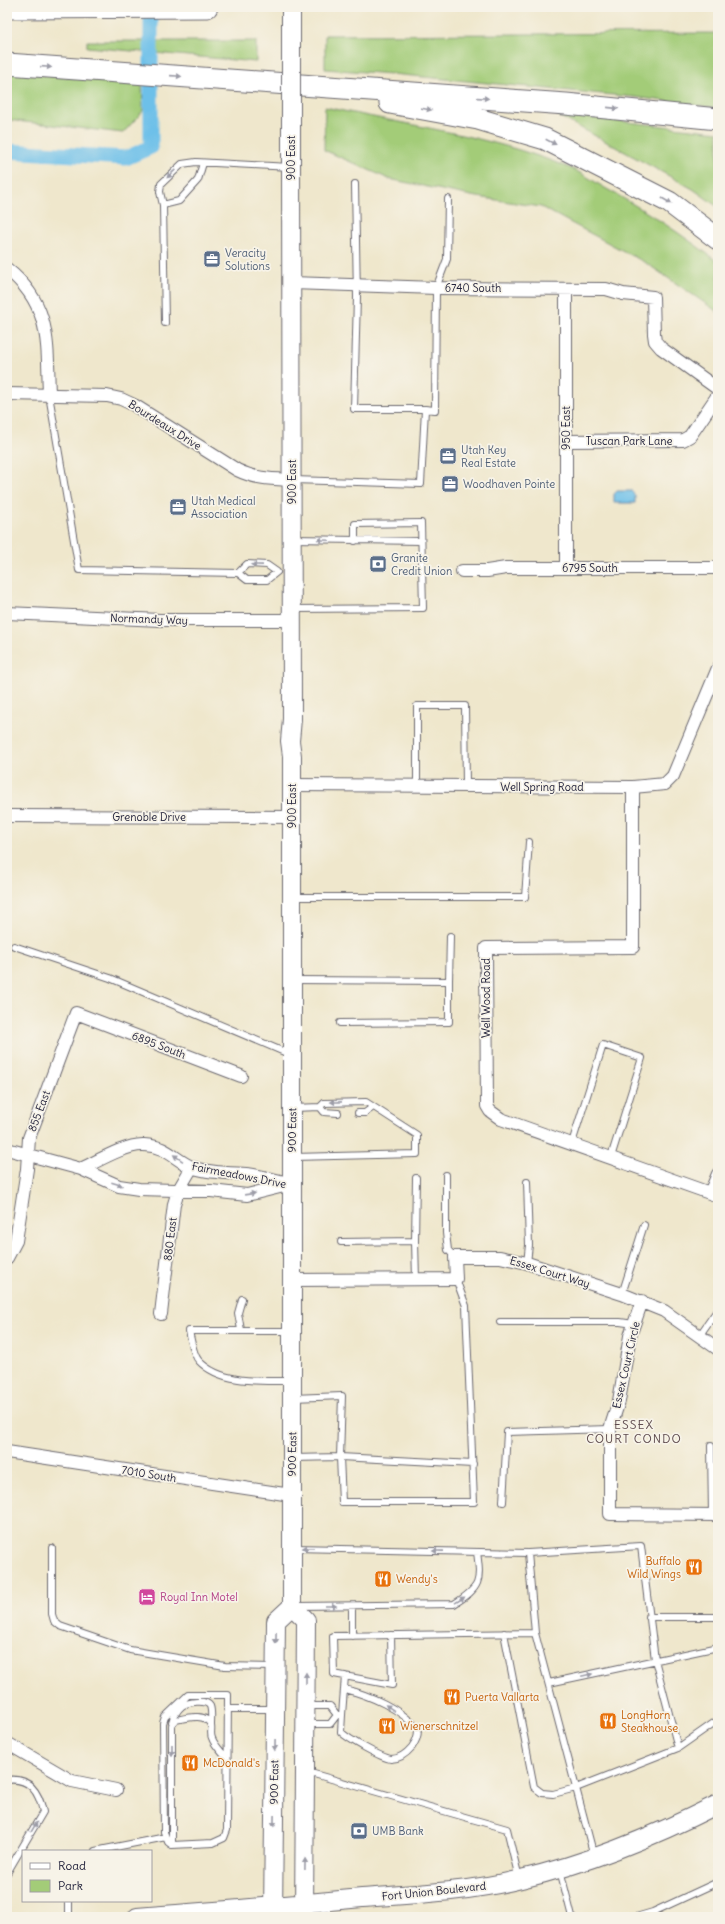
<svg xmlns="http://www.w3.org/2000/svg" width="725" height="1924" viewBox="0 0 725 1924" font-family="Delius,sans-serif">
<rect width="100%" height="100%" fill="#f7f3e8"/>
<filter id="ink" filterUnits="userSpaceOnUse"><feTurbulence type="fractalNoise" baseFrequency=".025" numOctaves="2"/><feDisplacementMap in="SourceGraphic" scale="8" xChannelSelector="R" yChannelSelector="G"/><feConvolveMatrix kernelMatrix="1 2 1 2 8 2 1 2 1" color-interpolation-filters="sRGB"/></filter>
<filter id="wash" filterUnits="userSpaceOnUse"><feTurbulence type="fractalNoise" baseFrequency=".012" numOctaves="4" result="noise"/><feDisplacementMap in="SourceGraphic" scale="16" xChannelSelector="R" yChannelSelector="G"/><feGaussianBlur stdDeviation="0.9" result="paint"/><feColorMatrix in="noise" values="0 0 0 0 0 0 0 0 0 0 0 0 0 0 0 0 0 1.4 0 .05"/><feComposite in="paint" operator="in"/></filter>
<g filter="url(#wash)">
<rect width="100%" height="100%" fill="#efe7cc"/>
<!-- green -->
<path fill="#a3cc78" stroke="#62775a" d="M718 33V108L634 97 392 74 325 69V35Z
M87 41H256V62L87 47Z
M7 72 142 84 143 111 123 133 7 120Z
M325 107C406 125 488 135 565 166 579 171 592 180 605 188 645 210 682 234 718 262V312L646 263 541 207 471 196 389 179 324 150Z
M555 114 718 132V207L693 189Z"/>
<!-- water -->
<path fill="#6dc0e9" stroke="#487192" d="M617 491H632L635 496V503H614V494Z"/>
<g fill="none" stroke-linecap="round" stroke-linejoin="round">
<!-- canal -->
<path stroke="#6dc0e9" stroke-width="15" d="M7 151 126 158 151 147V7"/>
</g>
</g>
<g filter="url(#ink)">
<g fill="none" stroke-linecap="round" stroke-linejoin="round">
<defs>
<path id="lane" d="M163 205 179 201 198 180 203 163
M165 323 163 205 160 192 161 184 182 164 196 162 290 167
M49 395 79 570 238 573 247 580H267L277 572 267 565 247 564 238 573
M425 409 435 410 436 288 447 259 448 199
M293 480 421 484 425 409H354L357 297 355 184
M293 539 421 541
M293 609 423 608 421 523 355 524V541
M417 786V706H465L466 786
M294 897H525L529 842
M14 946 110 978 289 1054
M294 980 449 981 450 936
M340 1023 449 1022V981
M320 1107 324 1112 338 1113
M293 1108 320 1107 324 1103 366 1102 417 1135V1154L293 1157
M358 1113H365L373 1107
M572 1143 603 1045 642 1058 611 1157
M446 1175V1233L448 1250 455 1257
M415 1241 416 1178
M341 1242 415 1241 416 1280
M527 1263 529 1245 527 1182
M622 1294 644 1225
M500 1322H620L634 1324
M241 1330 238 1313 242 1299
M290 1331H189C191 1339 193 1355 199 1361 221 1384 261 1381 290 1381
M699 1336 718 1309
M293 1398 342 1396 340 1457 342 1502H474L466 1306 456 1279
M711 1446 712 1515
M293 1458 340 1457 473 1464
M503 1502 507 1432 610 1429
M52 1548V1614L54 1621 60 1626 130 1650 225 1666 274 1667
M294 1548 528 1553 535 1633
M298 1606 454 1604C481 1587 481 1582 477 1552
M352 1606V1636
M649 1617H718
M504 1633 534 1787 542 1793 553 1794 576 1788 678 1748 655 1660 641 1546 528 1553
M391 1635 392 1685 334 1674 333 1636 535 1633 594 1856
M549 1683 718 1647
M188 1695H228L227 1830 224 1838 213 1843 172 1845 168 1842 164 1832 163 1723 165 1717Z
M227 1709H273
M337 1715H342L341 1732C348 1739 382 1758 391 1759 400 1759 407 1753 412 1747 416 1741 418 1737 418 1729 401 1709 370 1695 344 1689
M342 1715 345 1676
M172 1722C173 1717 178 1709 182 1706 188 1702 206 1699 210 1706 212 1711 211 1720 211 1725
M307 1724H330L337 1715 330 1706H307
M678 1748 718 1720
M307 1772 507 1829 519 1878
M7 1780C30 1777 39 1792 43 1812L7 1873
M172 1845V1725L176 1720C186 1718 207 1712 211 1726 212 1730 210 1734 212 1738 214 1745 223 1753 227 1759
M95 1851 166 1837
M560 1870 572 1917
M69 1901V1917
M636 1917 653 1912 718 1882"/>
<path id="street" d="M7 269C52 305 47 344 49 395
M292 283 436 288 606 289 623 294 653 297 654 334 655 341 661 348 718 389
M566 289V568
M7 394 107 396 121 399 134 405 237 470C255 479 272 479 292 480
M566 441 683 440 690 436 718 395
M462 571H487L506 568H718
M7 613 160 620H292
M292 785 633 787 665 784 673 776 718 668
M633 787V947L486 948 487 1106 490 1111 501 1119 718 1196
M7 816 292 817
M7 1149 81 1169 119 1186 139 1189 211 1191 247 1195 292 1184
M81 1169C98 1161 126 1144 144 1145 168 1146 175 1161 194 1168 211 1173 228 1173 246 1174 260 1175 274 1180 288 1183
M710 1193 718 1174
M7 1258 16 1241 27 1169 29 1138 76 1013 241 1076
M292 1280 456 1279 455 1257H500L527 1263 622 1294 664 1311 718 1349
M642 1301 630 1336 619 1401 610 1429V1514L718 1515
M161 1314 174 1204 178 1191 192 1167
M7 1452 291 1495
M7 1743 72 1781 116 1790"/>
<path id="primary" d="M291 152 292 719 290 741 292 756V1606L306 1620 304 1917
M137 1917C212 1912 287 1905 362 1898 415 1894 469 1892 521 1879 590 1863 655 1836 718 1804
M273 1917 276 1621 292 1606"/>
<path id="highway" d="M7 8 207 7
M7 64 566 104 718 119
M390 103 478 119 545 139 669 202 718 239"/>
</defs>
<!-- lane casing -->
<use href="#lane" stroke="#6a676e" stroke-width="8"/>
<!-- street casing -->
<use href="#street" stroke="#6a676e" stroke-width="14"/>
<!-- primary casing -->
<use href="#primary" stroke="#6a676e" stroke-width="20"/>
<!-- highway casing -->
<use href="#highway" stroke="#6a676e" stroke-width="23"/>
<!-- lane -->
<use href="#lane" stroke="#fff" stroke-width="6"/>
<!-- street -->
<use href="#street" stroke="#fff" stroke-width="12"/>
<!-- primary -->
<use href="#primary" stroke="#fff" stroke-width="18"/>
<!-- highway -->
<use href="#highway" stroke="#fff" stroke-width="21"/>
<defs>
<path id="primary-bridge" d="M291 7V152"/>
</defs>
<!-- primary-bridge casing -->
<use href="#primary-bridge" stroke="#6a676e" stroke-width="20" stroke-linecap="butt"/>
<!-- primary-bridge -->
<use href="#primary-bridge" stroke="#fff" stroke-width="18"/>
</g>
<!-- one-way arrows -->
<defs><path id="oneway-solid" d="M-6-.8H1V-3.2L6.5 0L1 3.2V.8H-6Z"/></defs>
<g fill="#9c9ca7">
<use href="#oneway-solid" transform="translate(46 67) rotate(4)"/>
<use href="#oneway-solid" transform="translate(176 76) rotate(4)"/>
<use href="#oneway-solid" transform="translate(483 98) rotate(4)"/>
<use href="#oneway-solid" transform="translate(613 108) rotate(6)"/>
<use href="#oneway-solid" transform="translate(426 109) rotate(10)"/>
<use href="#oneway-solid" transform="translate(551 142) rotate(27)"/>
<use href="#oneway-solid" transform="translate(171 174) rotate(136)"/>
<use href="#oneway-solid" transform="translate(667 201) rotate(30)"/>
<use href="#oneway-solid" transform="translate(323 540) rotate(-178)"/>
<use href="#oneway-solid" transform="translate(257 565) rotate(-179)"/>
<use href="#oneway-solid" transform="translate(336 1102) rotate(179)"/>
<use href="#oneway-solid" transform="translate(178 1158) rotate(-146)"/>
<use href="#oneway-solid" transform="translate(117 1184) rotate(18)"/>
<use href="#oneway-solid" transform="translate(250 1194) rotate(-8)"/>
<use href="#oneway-solid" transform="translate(308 1548) rotate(-179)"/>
<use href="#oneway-solid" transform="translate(438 1551) rotate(-179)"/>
<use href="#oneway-solid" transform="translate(460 1600) rotate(-32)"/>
<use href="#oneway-solid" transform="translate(331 1606)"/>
<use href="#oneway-solid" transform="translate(276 1638) rotate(91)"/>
<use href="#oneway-solid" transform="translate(587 1675) rotate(-12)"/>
<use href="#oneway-solid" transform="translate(306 1678) rotate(-90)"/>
<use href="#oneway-solid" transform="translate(390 1708) rotate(-146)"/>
<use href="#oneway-solid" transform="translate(275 1745) rotate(91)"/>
<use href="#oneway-solid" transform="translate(172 1750) rotate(90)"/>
<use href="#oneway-solid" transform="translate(274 1821) rotate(91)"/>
<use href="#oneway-solid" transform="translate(34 1827) rotate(-60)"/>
<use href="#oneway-solid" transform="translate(305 1864) rotate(-89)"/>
</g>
</g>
<!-- icons -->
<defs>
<symbol id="office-square" viewBox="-11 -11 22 22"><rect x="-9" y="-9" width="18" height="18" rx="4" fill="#5c6f8a" stroke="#f7f3e8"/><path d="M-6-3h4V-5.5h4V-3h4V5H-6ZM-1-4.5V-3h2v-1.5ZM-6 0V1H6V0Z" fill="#fff"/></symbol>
<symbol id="bank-square" viewBox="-11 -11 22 22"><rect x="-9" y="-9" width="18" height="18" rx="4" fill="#5c6f8a" stroke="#f7f3e8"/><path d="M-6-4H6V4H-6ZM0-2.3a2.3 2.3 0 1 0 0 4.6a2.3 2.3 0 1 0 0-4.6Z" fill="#fff"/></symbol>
<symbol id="restaurant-square" viewBox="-11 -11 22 22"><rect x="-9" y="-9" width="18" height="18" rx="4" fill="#e8710a" stroke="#f7f3e8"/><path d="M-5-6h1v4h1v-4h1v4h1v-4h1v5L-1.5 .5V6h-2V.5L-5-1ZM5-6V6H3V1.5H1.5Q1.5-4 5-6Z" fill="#fff"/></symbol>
<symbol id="hotel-square" viewBox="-11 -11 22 22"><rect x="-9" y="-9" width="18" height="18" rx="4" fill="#d1479c" stroke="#f7f3e8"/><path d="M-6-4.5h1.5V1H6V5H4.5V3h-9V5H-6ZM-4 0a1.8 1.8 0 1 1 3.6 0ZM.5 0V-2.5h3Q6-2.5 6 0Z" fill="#fff"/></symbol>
</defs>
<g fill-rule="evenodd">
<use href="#office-square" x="202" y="249" width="20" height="20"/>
<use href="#office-square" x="438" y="446" width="20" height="20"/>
<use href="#office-square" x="440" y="474" width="20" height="20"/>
<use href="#office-square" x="168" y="497" width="20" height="20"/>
<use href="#bank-square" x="368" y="554" width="20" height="20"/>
<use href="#restaurant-square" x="684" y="1557" width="20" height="20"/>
<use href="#restaurant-square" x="373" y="1569" width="20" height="20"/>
<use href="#hotel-square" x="137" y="1587" width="20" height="20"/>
<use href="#restaurant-square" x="442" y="1687" width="20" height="20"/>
<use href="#restaurant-square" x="598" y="1711" width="20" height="20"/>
<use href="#restaurant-square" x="377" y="1716" width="20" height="20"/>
<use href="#restaurant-square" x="180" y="1753" width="20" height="20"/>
<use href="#bank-square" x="349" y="1821" width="20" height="20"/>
</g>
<g text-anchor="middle" stroke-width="3.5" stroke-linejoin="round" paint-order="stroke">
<!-- street labels -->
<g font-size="11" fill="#22223b" stroke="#f7f3e8">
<text transform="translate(291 158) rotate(-90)" y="4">900 East</text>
<text x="473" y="292">6740 South</text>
<text transform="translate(165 425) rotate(32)" y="4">Bourdeaux Drive</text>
<text transform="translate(566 428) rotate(-90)" y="4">950 East</text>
<text x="629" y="445">Tuscan Park Lane</text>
<text transform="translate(292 482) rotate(-90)" y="4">900 East</text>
<text x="590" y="572">6795 South</text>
<text transform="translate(149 619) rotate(2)" y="4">Normandy Way</text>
<text x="542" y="791">Well Spring Road</text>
<text transform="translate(292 806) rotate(-90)" y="4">900 East</text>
<text x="149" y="821">Grenoble Drive</text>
<text transform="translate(486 998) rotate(-90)" y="4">Well Wood Road</text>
<text transform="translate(159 1045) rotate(21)" y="4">6895 South</text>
<text transform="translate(39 1111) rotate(-69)" y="4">855 East</text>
<text transform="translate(292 1130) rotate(-89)" y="4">900 East</text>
<text transform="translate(239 1175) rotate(11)" y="4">Fairmeadows Drive</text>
<text transform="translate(170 1239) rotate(-83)" y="4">880 East</text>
<text transform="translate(550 1272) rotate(17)" y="4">Essex Court Way</text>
<text transform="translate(626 1365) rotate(-77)" y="4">Essex Court Circle</text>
<text transform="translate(292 1454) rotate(-89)" y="4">900 East</text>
<text transform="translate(149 1474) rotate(9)" y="4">7010 South</text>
<text transform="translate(274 1782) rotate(-89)" y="4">900 East</text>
<text transform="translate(434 1891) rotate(-6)" y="4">Fort Union Boulevard</text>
</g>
<!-- service labels -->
<g font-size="11" fill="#4e5e75" stroke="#f7f3e8" text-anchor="start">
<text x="225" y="257">Veracity<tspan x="225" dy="13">Solutions</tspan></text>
<text x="461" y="454">Utah Key<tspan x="461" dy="13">Real Estate</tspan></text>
<text x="463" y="488">Woodhaven Pointe</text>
<text x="191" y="505">Utah Medical<tspan x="191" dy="13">Association</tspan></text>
<text x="391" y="562">Granite<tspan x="391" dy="13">Credit Union</tspan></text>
<text x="372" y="1835">UMB Bank</text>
</g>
<!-- food labels -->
<g font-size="11" fill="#c56008" stroke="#f7f3e8" text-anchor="start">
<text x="681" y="1565" text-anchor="end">Buffalo<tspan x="681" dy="13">Wild Wings</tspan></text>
<text x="396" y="1583">Wendy's</text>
<text x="465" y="1701">Puerta Vallarta</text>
<text x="621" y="1719">LongHorn<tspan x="621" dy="13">Steakhouse</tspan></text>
<text x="400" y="1730">Wienerschnitzel</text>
<text x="203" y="1767">McDonald's</text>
</g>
<!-- hotel labels -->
<g font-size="11" fill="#b23c85" stroke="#f7f3e8" text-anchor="start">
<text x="160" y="1601">Royal Inn Motel</text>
</g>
<!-- neighbourhood labels -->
<g font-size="12" letter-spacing="1" fill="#5f4c4f" stroke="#f7f3e8">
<text x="634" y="1429">ESSEX<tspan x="634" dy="14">COURT CONDO</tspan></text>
</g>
</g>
<!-- margin -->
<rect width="725" height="1924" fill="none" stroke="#f7f3e8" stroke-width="24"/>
<!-- legend -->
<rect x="22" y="1850" width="130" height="52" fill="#f7f3e8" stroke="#a29fa3"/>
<rect x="30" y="1863" width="20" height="6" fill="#ffffff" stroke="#a29fa3"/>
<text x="58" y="1870" font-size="12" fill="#22223b">Road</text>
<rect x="30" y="1880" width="20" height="12" fill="#a3cc78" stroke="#a29fa3"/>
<text x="58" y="1890" font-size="12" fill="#22223b">Park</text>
</svg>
